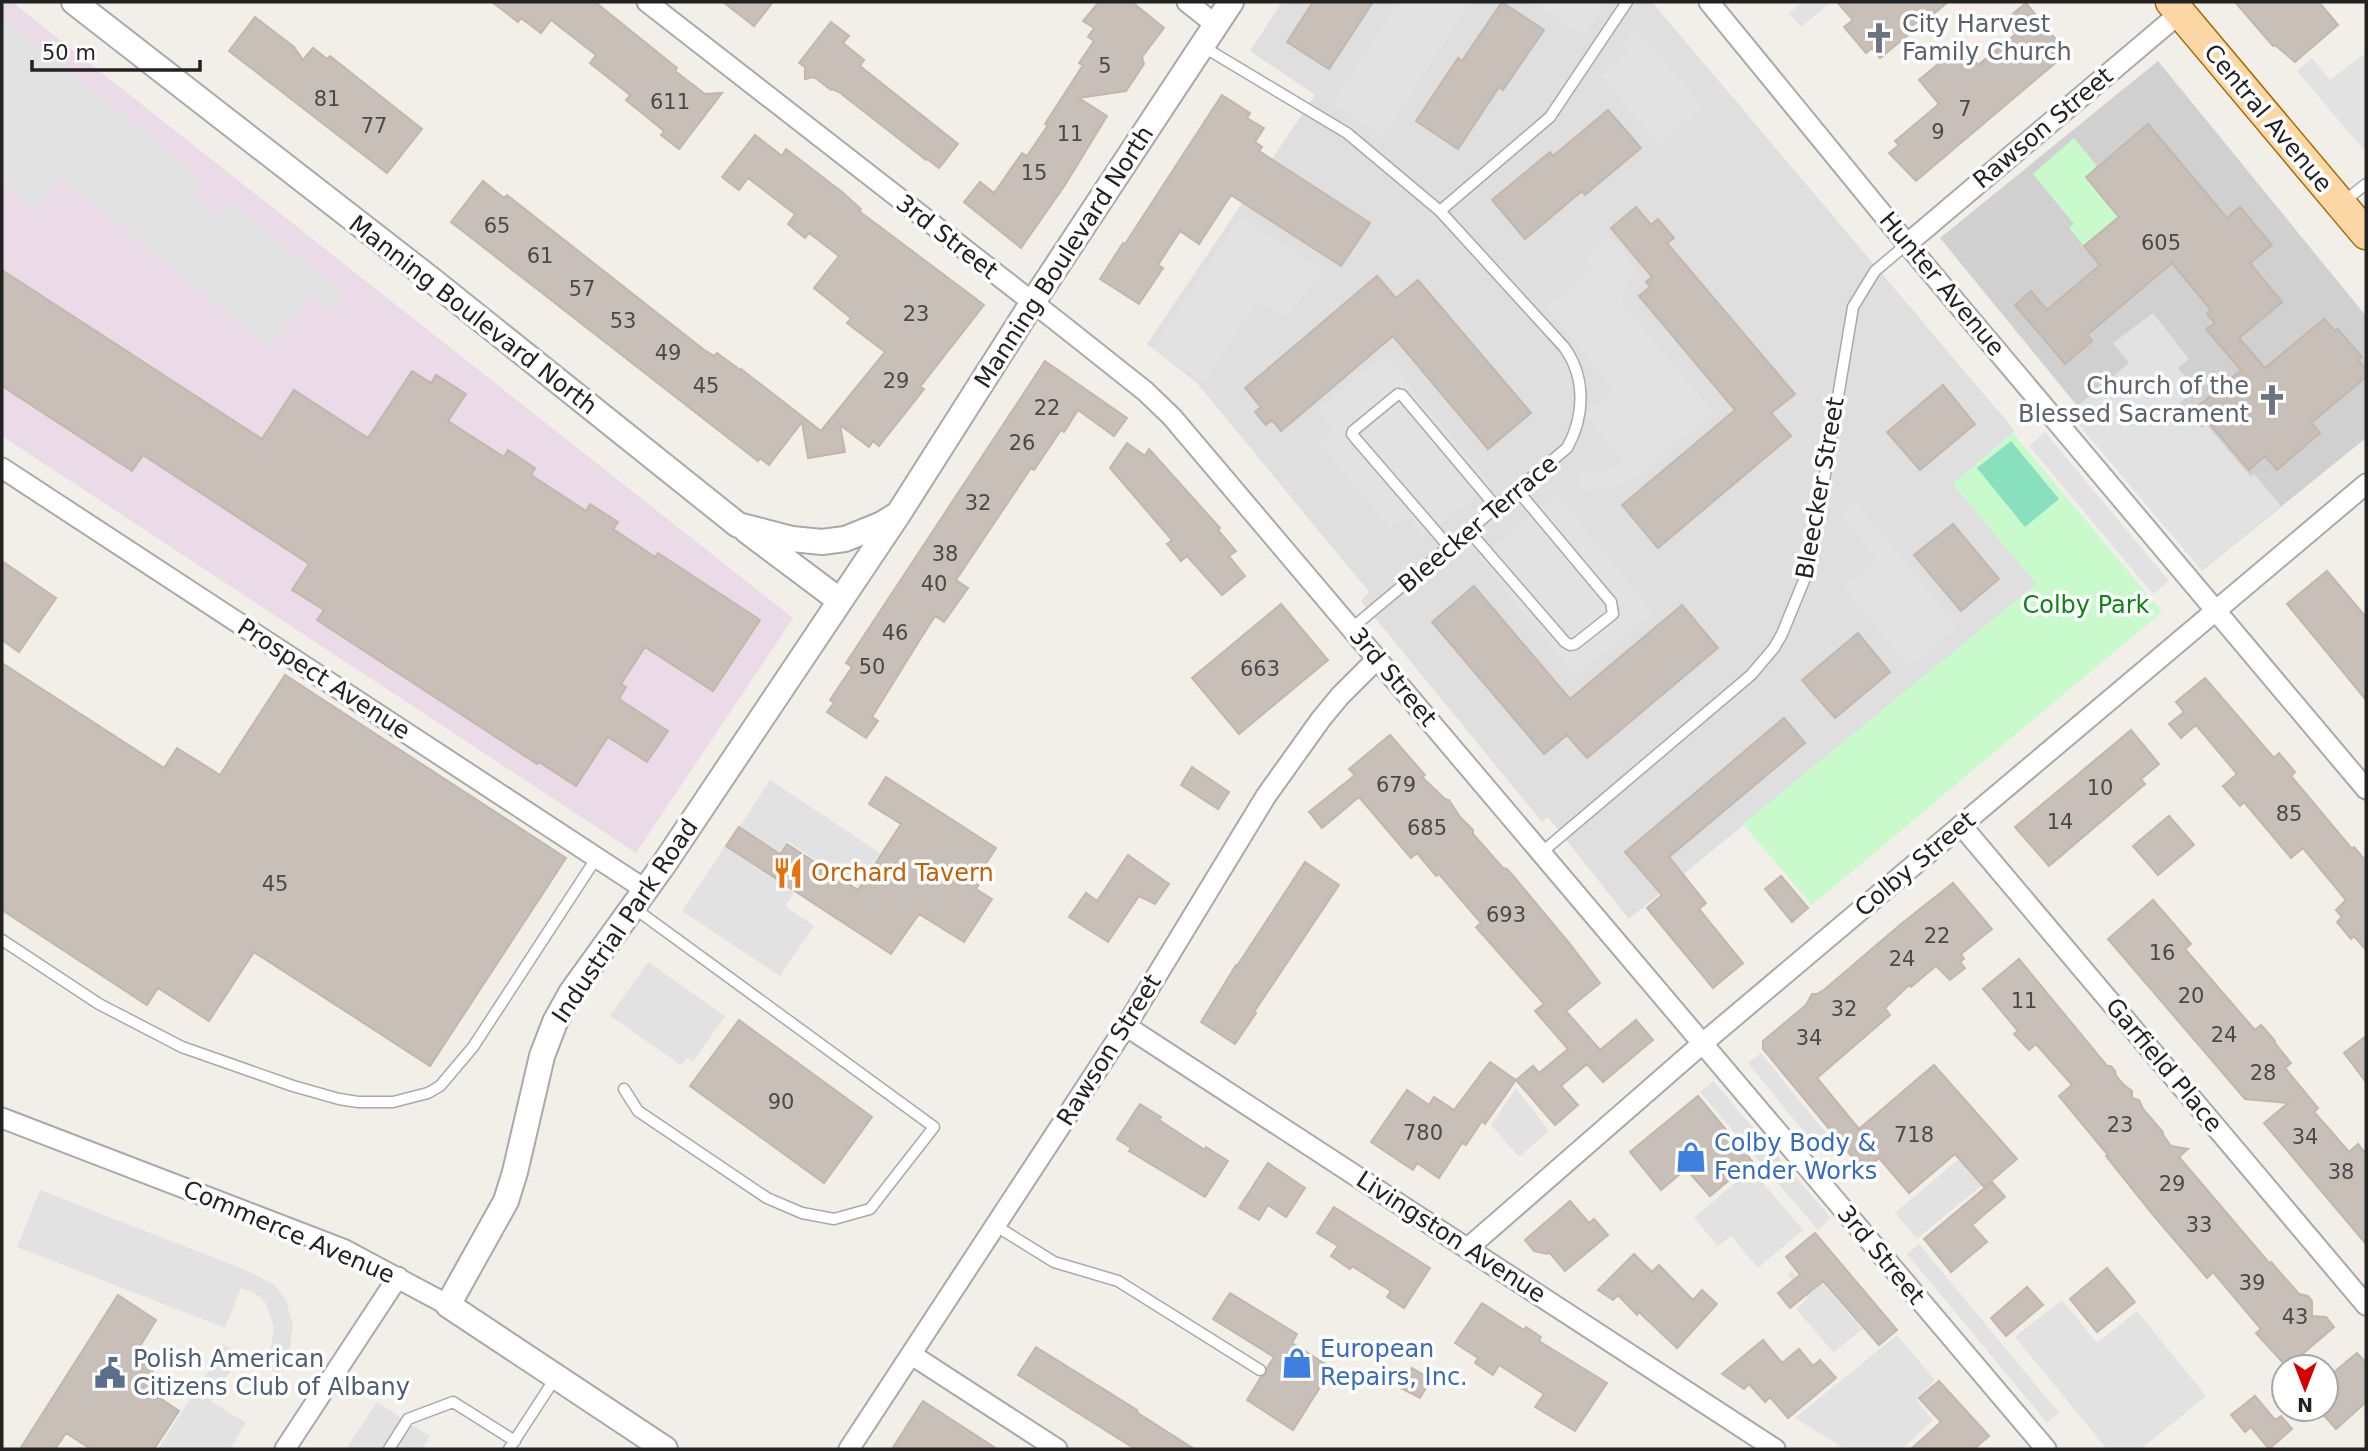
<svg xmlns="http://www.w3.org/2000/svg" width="2368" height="1451" viewBox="0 0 2368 1451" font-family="'DejaVu Sans',sans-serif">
<rect width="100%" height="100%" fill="#f2efe9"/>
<!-- residential -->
<path fill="#e0dfdf" d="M1282 2H1652L2015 431 1953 484 2037 584 1629 919 1548 817 1542 822 1361 601 1369 592 1197 383 1147 344 1315 95 1250 51Z"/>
<!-- industrial -->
<path fill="#ebdbe8" d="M2 2H12L793 618 636 853 2 436Z"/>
<!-- religious -->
<path fill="#d0d0d0" d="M2158 61 2366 316V438L2208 566 1940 238Z"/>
<!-- park -->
<path fill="#c8facc" d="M2074 138 2097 166 2086 177 2120 217 2084 246 2069 228 2074 224 2033 174Z
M2013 433 2162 612 1812 905 1743 824 2036 584 1953 484Z"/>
<!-- pitch -->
<path fill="#88e0be" d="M2011 441 2059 499 2025 527 1977 468Z"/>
<!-- parking -->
<path fill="#e2e2e2" d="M1399 2H1471L1382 137 1332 104Z
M1531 2H1607L1584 36Z
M1802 2H1831L1801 27 1789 13Z
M2 18 203 180 191 196 216 216 229 202 345 295 331 312 311 297 270 347 61 178 34 210 2 184Z
M1636 30 1703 106 1660 144 1600 76 1630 50 1623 42Z
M2363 55 2366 60V146L2363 149 2297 71 2312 58 2330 80Z
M1240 217 1324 271 1285 317 1257 300 1204 382 1153 349Z
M1609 235 1637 270 1626 284 1622 304 1713 412 1632 479 1611 488 1580 492V473L1607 470 1623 462 1585 414 1614 390 1546 307 1593 271 1585 257Z
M2153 313 2189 359 2178 368 2196 389 2180 403 2201 428 2206 424 2251 477 2254 474 2281 506 2202 571 2069 413 2129 363 2113 343Z
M1384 355 1490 483 1425 537 1406 516 1390 528 1319 443 1334 430 1317 410Z
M2045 432 2169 581 2153 594 2029 446Z
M1557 495 1653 613 1575 676 1479 558Z
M1855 502 1958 627 1909 666 1843 587 1877 559 1840 514Z
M770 780 880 853 858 887 787 841 779 852 740 826Z
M725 846 794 893 785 906 814 926 780 976 682 911Z
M648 962 725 1016 693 1062 687 1058 681 1065 610 1016Z
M1761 1053 1835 1144 1822 1154 1748 1063Z
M1713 1081 1831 1218 1818 1230 1700 1092Z
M1516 1088 1549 1131 1519 1157 1491 1125Z
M1987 1135 1972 1173 1982 1185 1917 1239 1895 1213Z
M1751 1169 1803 1230 1758 1268 1731 1236 1718 1246 1694 1218Z
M40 1190 248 1271 273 1284 286 1300 293 1326 289 1355 279 1374 263 1364 271 1347 274 1327 266 1304 262 1298 252 1292 241 1288 225 1328 17 1247Z
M1919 1244 2059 1413 2047 1423 1907 1254Z
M1792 1271 1806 1287 1817 1277 1862 1329 1834 1353 1796 1309 1808 1298 1787 1274Z
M2062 1300 2097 1343 2137 1311 2206 1396 2141 1449H2107L2015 1337Z
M1897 1335 1935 1380 1916 1400 1933 1420 1902 1449H1845L1795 1418Z
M225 1345 241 1355 211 1401 246 1423 230 1449H158Z
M377 1402 430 1436 422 1449H346Z"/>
<!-- building -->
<path fill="#c7bfb8" stroke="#c4b6ab" stroke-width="2" d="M492 2H595L677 68 675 71 705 94 722 93 679 149 661 135 664 131 626 100 630 95 590 63 596 55 551 20 541 33 521 18 518 22Z
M723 2H773L754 26Z
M1099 2H1132L1164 28 1142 57 1144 64 1126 91 1079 98 1107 116 1065 185 1021 248 964 202 980 182 994 193 1022 153 1027 156 1048 125 1045 124 1083 65 1079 63 1094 41 1088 37 1094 28 1083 21Z
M1313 2H1373L1329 69 1287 42Z
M1502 2 1544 30 1503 90 1499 87 1458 149 1416 121 1458 58 1462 61Z
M1837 2H1948L1880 58 1872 48 1866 53 1844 27 1853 20Z
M2235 2H2319L2338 25 2295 62 2275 45 2273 46Z
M2026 3 2067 53 1916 181 1889 153 1899 145 1895 141 1939 104 1919 80 1948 56 1954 63 1963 54 1968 60 1971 57 1978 65 2016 34 2004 21Z
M255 17 294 47 303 60 313 48 327 59 330 56 422 129 387 173 229 51Z
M831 22 849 36 843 43 864 60 860 66 958 144 939 168 927 159 926 160 839 92 832 89 831 90 814 77 805 79V67L799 63Z
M1222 95 1250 113 1247 118 1264 128 1255 142 1262 147 1259 151 1370 223 1341 266 1231 195 1199 244 1180 231 1158 265 1163 268 1139 304 1100 279 1123 243 1125 244Z
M1608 110 1641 148 1585 195 1582 191 1525 239 1492 200 1550 152 1553 156Z
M2148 124 2227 218 2240 207 2272 245 2250 263 2282 302 2239 338 2265 368 2324 319 2335 331 2338 329 2362 357 2358 360 2366 369V377L2311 423 2320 433 2277 470 2265 456 2249 470 2196 408 2241 370 2206 329 2215 323 2207 314 2211 310 2172 263 2087 335 2092 341 2065 364 2015 305 2031 291 2047 310 2100 265 2084 246 2119 217 2086 177Z
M755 135 782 156 786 149 842 192 861 209 859 211 984 305 920 387 924 389 879 446 873 441 869 447 840 425 845 452 808 458 802 422 769 465 760 458 758 461 451 222 483 181 504 198 507 195 703 349 714 356 717 353 740 370 741 369 821 431 885 352 847 323 851 318 814 288 839 256 809 233 805 238 788 224 795 214 748 178 739 190 722 177Z
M1636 207 1651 225 1658 219 1674 238 1667 243 1795 394 1771 413 1791 436 1658 548 1622 505 1735 410 1639 296 1650 287 1646 282 1652 277 1611 228Z
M2 270 262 439 294 390 368 438 412 371 431 383 436 375 466 394 448 421 504 457 508 450 535 468 531 475 586 511 590 504 618 522 613 529 655 557 658 553 760 620 713 691 645 647 621 684 626 687 619 699 668 731 647 762 608 737 576 786 539 762 537 764 317 620 324 610 292 590 309 564 143 455 132 471 2 386Z
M1377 276 1396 298 1418 280 1531 413 1488 449 1393 336 1281 431 1272 420 1266 425 1255 412 1261 407 1245 388Z
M1045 361 1127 418 1114 436 1078 410 1064 432 1061 430 1034 470 1031 468 956 580 968 588 944 622 935 616 921 638 872 717 878 721 866 738 827 712 834 703 830 700 852 667 846 663Z
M1943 385 1975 424 1920 470 1887 432Z
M1127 443 1145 456 1149 449 1220 528 1218 530 1236 551 1229 556 1245 576 1222 595 1187 556 1181 561 1167 544 1172 540 1110 468Z
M1953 524 1999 579 1961 611 1914 555Z
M2 561 56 598 19 652 2 640Z
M2327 571 2366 617V700L2287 604Z
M1474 586 1570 699 1682 605 1718 648 1587 758 1567 735 1544 754 1432 622Z
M1281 604 1328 660 1239 734 1192 678Z
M1858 633 1890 672 1835 718 1802 680Z
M2 663 164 768 177 748 220 775 285 675 566 858 430 1066 254 952 209 1021 158 988 147 1005 2 910Z
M2205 678 2274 758 2279 753 2295 772 2291 776 2352 849 2354 847 2366 861V950L2354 936 2351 939 2337 922 2342 917 2336 910 2346 900 2303 848 2291 858 2244 802 2240 806 2223 786 2237 774 2196 725 2181 738 2169 724 2184 712 2176 702Z
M1784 718 1805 743 1669 857 1706 903 1699 909 1743 963 1713 988 1647 908 1662 895 1625 852Z
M2131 730 2159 764 2141 779 2145 784 2049 866 2015 827Z
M1390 735 1425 775 1422 777 1445 799 1449 800 1460 817 1473 830V834L1503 868 1507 869 1515 878 1569 943 1600 983 1566 1011 1600 1050 1636 1020 1653 1040 1603 1082 1587 1064 1561 1086 1578 1105 1555 1125 1516 1080 1485 1124 1482 1121 1466 1145 1462 1143 1439 1178 1417 1163 1413 1170 1371 1142 1407 1090 1429 1105 1434 1097 1454 1110 1490 1062 1516 1080 1533 1066 1539 1073 1568 1049 1535 1011 1544 1004 1476 927 1481 923 1439 874 1436 876 1417 853 1411 858 1359 797 1322 828 1309 812 1355 775 1349 769Z
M1192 767 1229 792 1218 809 1181 785Z
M886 777 996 848 976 879 980 882 976 889 992 899 964 942 919 914 891 954 726 846 739 827 780 854 787 844 858 890 901 824 869 804Z
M2169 816 2194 845 2158 875 2133 846Z
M1128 855 1169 884 1155 904 1139 896 1108 942 1069 917 1086 893 1097 901Z
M1305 862 1339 885 1254 1012 1256 1013 1235 1044 1201 1022 1236 965 1237 966Z
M1781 876 1808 908 1792 922 1765 889Z
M1953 883 1992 929 1961 954 1964 959 1960 962 1965 968 1950 980 1936 966 1911 987 1909 985 1885 1008 1890 1015 1817 1078 1859 1129 1934 1065 2017 1159 1984 1187 1955 1154 1909 1193 1879 1158 1864 1171 1763 1049V1041L1806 1005 1812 994H1817L1825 989 1901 924Z
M2153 900 2191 944 2185 949 2255 1030 2261 1025 2275 1041 2274 1042 2291 1063 2285 1068 2318 1108 2314 1112 2330 1130 2349 1152 2358 1144 2366 1154V1244L2264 1123 2288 1103 2245 1099 2108 939Z
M2019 959 2107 1066H2111L2115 1071 2116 1076 2124 1085 2132 1091V1098L2139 1100 2143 1109 2163 1132V1135L2171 1146 2188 1149 2179 1157 2270 1264 2271 1262 2299 1294 2308 1296 2312 1301V1316L2326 1317 2334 1327 2287 1367 2256 1333 2261 1329 2213 1272 2207 1278 2154 1216 2106 1156 2108 1155 2059 1096 2072 1085 2036 1044 2029 1050 2014 1034 2018 1031 1983 989Z
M739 1020 872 1117 824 1183 690 1086Z
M2366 1036V1082L2344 1053Z
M1698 1096 1752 1161 1710 1196 1686 1169 1661 1190 1630 1152Z
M1140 1104 1161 1117 1159 1120 1205 1150 1206 1147 1228 1161 1205 1197 1129 1151 1131 1148 1117 1139Z
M1268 1163 1305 1188 1286 1217 1268 1205 1259 1220 1239 1208Z
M1992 1182 2005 1197 1972 1225 1987 1242 1951 1272 1924 1239Z
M1570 1201 1589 1223 1594 1219 1608 1235 1565 1271 1549 1252 1547 1254 1534 1251 1525 1240Z
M1334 1207 1430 1268 1404 1308 1387 1297 1391 1291 1352 1266 1350 1269 1331 1256 1338 1246 1317 1233Z
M1815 1233 1897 1330 1879 1345 1823 1281 1790 1308 1778 1293 1800 1275 1786 1257Z
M1634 1254 1652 1272 1659 1265 1693 1300 1702 1290 1717 1304 1677 1348 1639 1312 1637 1315 1618 1295 1613 1300 1598 1290Z
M2107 1268 2135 1302 2097 1332 2070 1299Z
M2027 1287 2043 1305 2006 1336 1991 1318Z
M1230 1293 1297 1334 1292 1343 1332 1368 1293 1430 1247 1400 1261 1377 1266 1374 1267 1368 1274 1357 1213 1319Z
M118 1295 156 1320 140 1346 153 1354 156 1366 147 1380 162 1389 157 1396 179 1411 154 1449H91L66 1433 55 1449H20Z
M1482 1303 1524 1330 1526 1327 1541 1337 1539 1341 1607 1383 1575 1431 1535 1407 1544 1394 1499 1365 1493 1375 1475 1363 1478 1358 1455 1343Z
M1763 1340 1782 1363 1799 1349 1813 1366 1820 1360 1836 1378 1788 1418 1770 1397 1765 1402 1749 1384 1744 1389 1722 1374Z
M1036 1347 1137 1410 1138 1413 1194 1449H1135L1018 1375Z
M2357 1353 2366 1363V1402L2336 1429 2321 1412 2335 1400 2326 1390V1379Z
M1412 1368 1431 1379 1420 1398 1401 1388Z
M1939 1381 1989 1436 1974 1449H1911L1941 1422 1919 1398Z
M2255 1396 2275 1420 2281 1416 2292 1429 2269 1449 2251 1427 2245 1432 2231 1415Z
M923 1401 997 1449H892Z"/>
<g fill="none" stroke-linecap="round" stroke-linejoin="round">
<defs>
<path id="service" d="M1202 46 1347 133 1440 211 1564 347C1586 377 1585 416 1567 448L1352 628
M2342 203 2366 184
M1440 211 1550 117 1627 2
M1469 531 1565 642 1570 645 1575 644 1613 614 1611 602 1518 491
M1450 548 1356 439 1352 434 1353 431 1398 394 1402 395 1497 508
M1541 853 1751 675 1774 648 1782 634 1807 573 1813 546 1853 307 1875 271 1907 244
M2 940 99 1004 182 1047 293 1086 339 1099 358 1102H393L428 1093 440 1086 473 1047 597 857
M624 1089 638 1111 767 1198 802 1213 834 1219 870 1209 934 1127 634 908
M996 1226 1054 1262 1118 1281 1260 1370
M389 1449 408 1419 453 1402 515 1441
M509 1449 556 1377"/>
<path id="minor" d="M647 2 1058 322 1145 391 1172 417 2046 1449
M1187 2 1216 25
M1709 2 1907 244 2366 789
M1907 244 2180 13
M2 468 646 890
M1961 825 2366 1305
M1126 1026 1775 1449
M2 1118 343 1249 448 1305
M1468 1248 1703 1043 2366 484
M912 1355 1057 1449
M285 1449 398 1277
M849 1449 1126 1026 1266 796 1321 719 1340 696 1377 659"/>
<path id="tertiary" d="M74 2 433 281 738 525 792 539 822 542 845 539 882 524 895 516
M747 531 839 600
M665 1449 448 1305 506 1201 515 1172 542 1056 555 1022 571 993 664 864 899 513 1033 302 1231 2"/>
<path id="primary" d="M2171 2 2366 234"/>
</defs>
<!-- service casing -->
<use href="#service" stroke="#a9a9a9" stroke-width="13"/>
<!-- minor casing -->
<use href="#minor" stroke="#a9a9a9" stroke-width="23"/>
<!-- tertiary casing -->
<use href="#tertiary" stroke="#a9a9a9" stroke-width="28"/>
<!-- primary casing -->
<use href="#primary" stroke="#a06b00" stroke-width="33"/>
<!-- service -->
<use href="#service" stroke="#fff" stroke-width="10"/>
<!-- minor -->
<use href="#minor" stroke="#fff" stroke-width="19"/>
<!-- tertiary -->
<use href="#tertiary" stroke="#fff" stroke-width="24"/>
<!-- primary -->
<use href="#primary" stroke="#fcd6a4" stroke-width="30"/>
</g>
<!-- icons -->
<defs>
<symbol id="church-bare" viewBox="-9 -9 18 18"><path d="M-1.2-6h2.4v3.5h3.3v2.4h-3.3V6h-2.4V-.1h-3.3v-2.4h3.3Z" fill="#6b7280" stroke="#fff" stroke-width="2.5" paint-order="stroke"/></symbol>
<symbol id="restaurant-bare" viewBox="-9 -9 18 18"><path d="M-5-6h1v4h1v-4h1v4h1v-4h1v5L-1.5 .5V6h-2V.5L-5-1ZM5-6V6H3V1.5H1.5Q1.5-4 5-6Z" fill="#e8710a" stroke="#fff" stroke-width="2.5" paint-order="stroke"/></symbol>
<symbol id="shop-bare" viewBox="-9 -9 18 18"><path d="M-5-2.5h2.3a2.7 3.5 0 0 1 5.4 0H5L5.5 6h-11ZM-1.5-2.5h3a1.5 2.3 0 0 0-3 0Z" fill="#3f7fe0" stroke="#fff" stroke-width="2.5" paint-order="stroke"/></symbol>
<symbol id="civic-bare" viewBox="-9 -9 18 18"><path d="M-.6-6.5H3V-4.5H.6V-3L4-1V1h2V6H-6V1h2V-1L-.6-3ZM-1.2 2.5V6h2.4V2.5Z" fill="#5c6f8a" stroke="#fff" stroke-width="2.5" paint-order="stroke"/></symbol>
</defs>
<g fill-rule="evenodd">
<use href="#church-bare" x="1857" y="16" width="44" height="44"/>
<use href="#church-bare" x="2250" y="378" width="44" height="44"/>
<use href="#restaurant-bare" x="766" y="851" width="44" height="44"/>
<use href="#shop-bare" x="1669" y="1135" width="44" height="44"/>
<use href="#shop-bare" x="1275" y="1341" width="44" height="44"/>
<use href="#civic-bare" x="88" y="1351" width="44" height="44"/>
</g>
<g text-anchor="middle" stroke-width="7" stroke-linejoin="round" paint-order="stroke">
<!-- number labels -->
<g font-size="21" fill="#4b4948">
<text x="1105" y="73">5</text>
<text x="327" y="106">81</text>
<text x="670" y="109">611</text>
<text x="1965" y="116">7</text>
<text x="374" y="133">77</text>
<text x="1938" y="139">9</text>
<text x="1070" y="141">11</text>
<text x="1034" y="180">15</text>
<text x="497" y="233">65</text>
<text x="2161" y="250">605</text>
<text x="540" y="263">61</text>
<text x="582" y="296">57</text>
<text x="916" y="321">23</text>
<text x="623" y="328">53</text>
<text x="668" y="360">49</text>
<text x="896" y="388">29</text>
<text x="706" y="393">45</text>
<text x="1047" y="415">22</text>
<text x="1022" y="450">26</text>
<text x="978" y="510">32</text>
<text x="945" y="561">38</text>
<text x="934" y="591">40</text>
<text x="895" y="640">46</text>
<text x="872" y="674">50</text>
<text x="1260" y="676">663</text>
<text x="1396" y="792">679</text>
<text x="2100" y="795">10</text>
<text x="2289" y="821">85</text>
<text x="2060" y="829">14</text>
<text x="1427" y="835">685</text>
<text x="275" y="891">45</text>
<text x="1506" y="922">693</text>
<text x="1937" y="943">22</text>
<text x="2162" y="960">16</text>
<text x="1902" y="966">24</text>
<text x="2191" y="1003">20</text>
<text x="2024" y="1008">11</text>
<text x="1844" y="1016">32</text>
<text x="2224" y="1042">24</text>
<text x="1809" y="1045">34</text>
<text x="2263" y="1080">28</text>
<text x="781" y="1109">90</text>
<text x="2120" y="1132">23</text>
<text x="1423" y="1140">780</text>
<text x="1914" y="1142">718</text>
<text x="2305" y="1144">34</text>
<text x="2341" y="1179">38</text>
<text x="2172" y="1191">29</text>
<text x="2199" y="1232">33</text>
<text x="2252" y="1290">39</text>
<text x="2295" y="1324">43</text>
</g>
<!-- worship labels -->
<g font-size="24" fill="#5b616d" stroke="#fff" text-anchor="start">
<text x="1902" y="32">City Harvest<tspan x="1902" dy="28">Family Church</tspan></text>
<text x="2249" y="394" text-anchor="end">Church of the<tspan x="2249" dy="28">Blessed Sacrament</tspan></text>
</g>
<!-- street labels -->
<g font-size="24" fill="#222" stroke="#fff">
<text transform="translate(2268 118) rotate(50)" y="8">Central Avenue</text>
<text transform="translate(2043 128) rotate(-40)" y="8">Rawson Street</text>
<text transform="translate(947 237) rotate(38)" y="8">3rd Street</text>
<text transform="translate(1064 257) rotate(-57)" y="8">Manning Boulevard North</text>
<text transform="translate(1942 284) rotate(50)" y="8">Hunter Avenue</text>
<text transform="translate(473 315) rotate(38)" y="8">Manning Boulevard North</text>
<text transform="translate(1820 488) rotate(-80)" y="8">Bleecker Street</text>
<text transform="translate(1478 524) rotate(-40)" y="8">Bleecker Terrace</text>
<text transform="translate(1393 677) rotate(50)" y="8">3rd Street</text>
<text transform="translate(324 679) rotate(33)" y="8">Prospect Avenue</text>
<text transform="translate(1915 864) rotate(-40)" y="8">Colby Street</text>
<text transform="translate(625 921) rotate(-56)" y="8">Industrial Park Road</text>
<text transform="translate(1109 1050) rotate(-58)" y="8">Rawson Street</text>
<text transform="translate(2164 1065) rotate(50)" y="8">Garfield Place</text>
<text transform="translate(289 1232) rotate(23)" y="8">Commerce Avenue</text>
<text transform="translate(1451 1237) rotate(33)" y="8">Livingston Avenue</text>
<text transform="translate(1881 1255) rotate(50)" y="8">3rd Street</text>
</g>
<!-- park labels -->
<g font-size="24" fill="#0c8416" stroke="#fff">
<text x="2086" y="613">Colby Park</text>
</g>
<!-- food labels -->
<g font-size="24" fill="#c56008" stroke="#fff" text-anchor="start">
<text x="811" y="881">Orchard Tavern</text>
</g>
<!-- shop labels -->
<g font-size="24" fill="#366cbe" stroke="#fff" text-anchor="start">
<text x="1714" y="1151">Colby Body &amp;<tspan x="1714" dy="28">Fender Works</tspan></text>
<text x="1320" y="1357">European<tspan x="1320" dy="28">Repairs, Inc.</tspan></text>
</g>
<!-- service labels -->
<g font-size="24" fill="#4e5e75" stroke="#fff" text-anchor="start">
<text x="133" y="1367">Polish American<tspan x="133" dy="28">Citizens Club of Albany</tspan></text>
</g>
</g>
<!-- border -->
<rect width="2368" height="1451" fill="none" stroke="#222222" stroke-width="7"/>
<!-- north arrow -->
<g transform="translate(2305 1388) rotate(180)"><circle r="33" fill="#ffffff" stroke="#a7a7a7" stroke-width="2"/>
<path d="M0-5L12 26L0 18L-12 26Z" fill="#d40000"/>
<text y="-10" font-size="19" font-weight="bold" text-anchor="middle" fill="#222222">N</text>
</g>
<!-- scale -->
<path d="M32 60v10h168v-10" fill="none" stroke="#222222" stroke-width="3.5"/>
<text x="42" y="60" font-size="21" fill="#222222" stroke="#ffffff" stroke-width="5" paint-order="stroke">50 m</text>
</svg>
